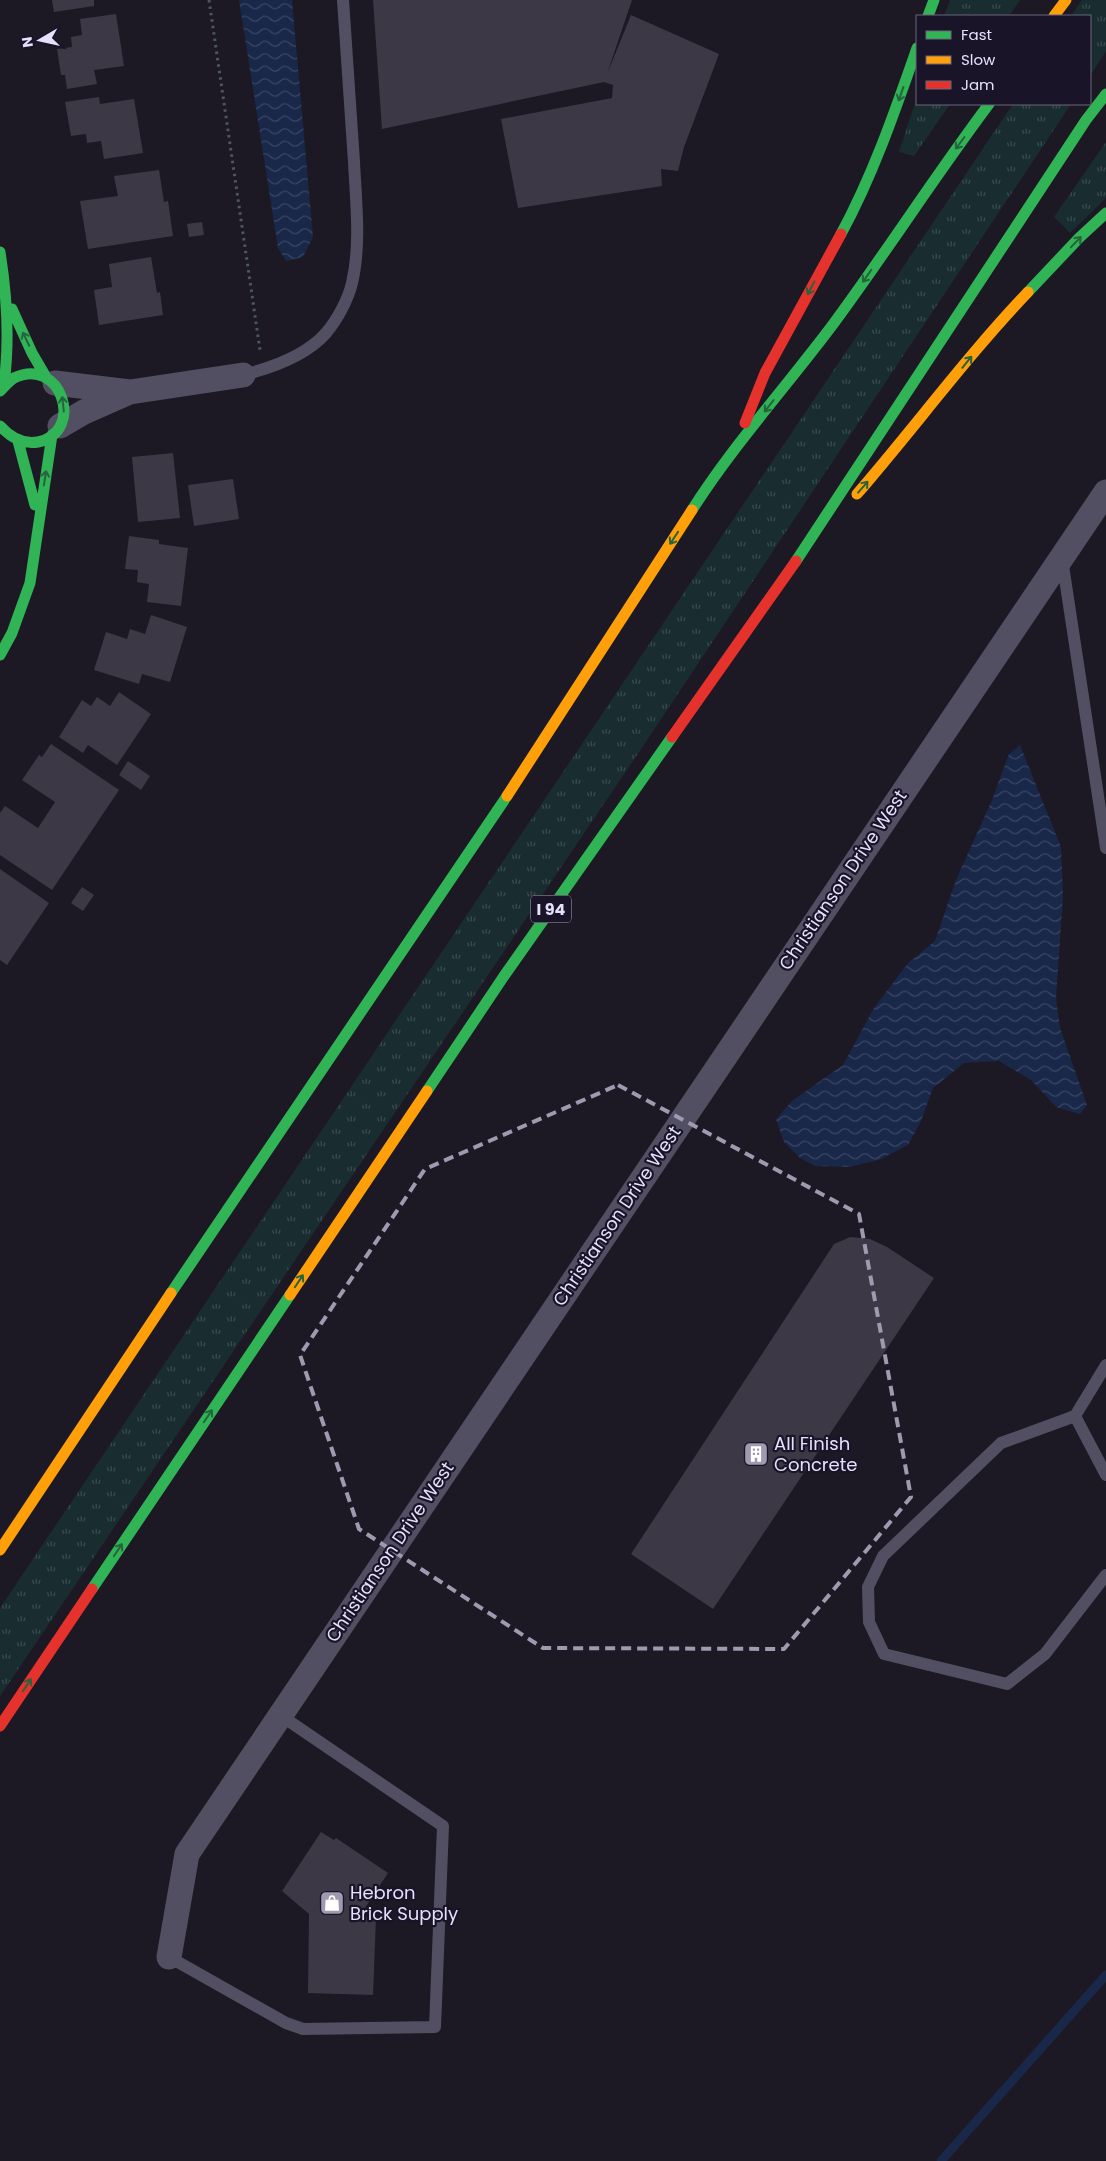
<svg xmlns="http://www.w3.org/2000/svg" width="1106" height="2161" viewBox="0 0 1106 2161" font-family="Poppins,sans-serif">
<defs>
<pattern id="grass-tufts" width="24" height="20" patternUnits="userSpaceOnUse" patternTransform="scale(1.25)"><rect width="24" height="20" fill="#192d30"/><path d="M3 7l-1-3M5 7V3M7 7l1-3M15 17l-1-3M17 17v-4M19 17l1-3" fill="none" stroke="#3a4b4f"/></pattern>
<pattern id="water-waves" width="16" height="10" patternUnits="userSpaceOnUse" patternTransform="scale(1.25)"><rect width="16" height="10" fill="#192749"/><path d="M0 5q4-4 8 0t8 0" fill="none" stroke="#3a4664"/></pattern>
</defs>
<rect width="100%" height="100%" fill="#1c1924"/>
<!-- grass -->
<path fill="url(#grass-tufts)" d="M950 0H1020L1009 16H944Z
M1082 0H1106V51L1090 76V16H1071Z
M917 97V104H950L914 156 899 152Z
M1013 104H1071L637 755 0 1696V1608Z
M1106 142V198L1070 233 1054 217Z"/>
<!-- water -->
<path fill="url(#water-waves)" d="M239 0H292L313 237 303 257 286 261 278 248Z
M1020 745 1061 847 1063 896 1056 998 1060 1028 1087 1105 1080 1114 1056 1107 1031 1080 999 1061 964 1063 933 1088 921 1121 908 1145 879 1160 849 1167 815 1166 800 1158 784 1142 776 1119 792 1101 843 1065 874 1008 908 963 935 941 956 880 992 800 1009 754Z"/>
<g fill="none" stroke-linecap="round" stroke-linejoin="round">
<!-- stream -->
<path stroke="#192749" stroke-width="9" d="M941 2161 1106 1975"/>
</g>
<!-- building -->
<path fill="#3c3845" d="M52 0H94V6L54 12Z
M373 0H632L607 74 631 15 719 54 684 147 678 171 661 169 662 186 518 208 501 119 612 98 613 85 604 82 382 129Z
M116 14 124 66 94 70 97 84 67 89 65 75H61L57 49 72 47 71 37 82 35 80 19Z
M99 97 100 104 134 99 143 153 104 159 101 141 87 143 86 134 71 136 65 102Z
M159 170 164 202 168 201 173 236 88 249 80 201 118 196 114 176Z
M202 222 204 235 189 237 187 224Z
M151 257 157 293 160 292 163 315 99 325 94 290 112 287 109 264Z
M173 453 180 518 138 522 132 457Z
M233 479 239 519 194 526 188 485Z
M129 536 159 540V544L188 548 181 606 147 602 149 584 137 582 138 570 125 569Z
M151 615 187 627 170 682 142 674 139 684 94 670 106 632 127 639 130 629 145 634Z
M119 692 151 714 117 765 88 745 83 753 59 737 82 700 91 706 97 697 110 706Z
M51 744 119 790 52 890 0 855V813L5 806 38 828 55 802 22 780 39 755 42 757Z
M128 761 150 776 141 790 119 775Z
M0 869 49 903 7 965 0 960Z
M82 887 94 895 83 911 71 903Z
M850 1237 870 1239 887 1247 934 1278 713 1609 631 1554 834 1244Z
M321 1832 334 1840 336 1838 388 1873 359 1917H376L373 1995 308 1993 309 1914 282 1891Z"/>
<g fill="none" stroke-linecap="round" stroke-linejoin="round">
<!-- path -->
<path stroke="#4e5663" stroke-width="3" stroke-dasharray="2.5 4" stroke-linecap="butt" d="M209 0 260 350"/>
<!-- lane -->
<path stroke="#524f63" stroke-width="12" d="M243 375C271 368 306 356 326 333 337 320 348 300 352 283 361 245 356 202 354 162 350 108 347 54 343 0
M1062 559 1106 848
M1106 1365 1075 1416 1001 1443 883 1556 868 1587 869 1622 884 1654 1007 1684 1045 1654 1106 1575
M1075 1416 1106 1475
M169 1957 286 2023 303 2029 435 2027 443 1826 280 1715"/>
<!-- street -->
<path stroke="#524f63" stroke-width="25" d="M55 383 130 392 243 375
M60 426 84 412 127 393
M169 1957 187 1854 1106 492"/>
<!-- fast -->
<path stroke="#30b455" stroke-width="11" d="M928 16 934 0
M841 234C873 175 895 111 917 48
M0 252C7 296 10 339 4 384
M1028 292 1079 238 1106 213
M12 309 32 353 46 377
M0 391C4 387 9 381 14 378 61 355 86 432 38 442 22 445 10 437 0 426
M18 441 35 505
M692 510C734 444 787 386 834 323 887 251 935 176 989 104
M796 561 1086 120 1106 94
M0 655 12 633 30 583 52 435
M427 1091 504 976 672 737
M171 1293 507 796
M92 1589 290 1295"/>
<!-- slow -->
<path stroke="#ff9f0a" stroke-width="11" d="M1054 16 1066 0
M857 494C915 427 967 356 1028 292
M507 796 692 510
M290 1295 427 1091
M0 1550 171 1293"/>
<!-- jam -->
<path stroke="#e5322d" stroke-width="11" d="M745 423 765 373 841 234
M672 737 796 561
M0 1726 92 1589"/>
</g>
<!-- one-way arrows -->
<defs><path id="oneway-shaft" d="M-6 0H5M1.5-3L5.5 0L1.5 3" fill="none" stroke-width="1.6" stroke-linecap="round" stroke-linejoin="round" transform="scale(1.25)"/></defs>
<g stroke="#25643f">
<use href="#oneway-shaft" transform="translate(901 94) rotate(109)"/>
<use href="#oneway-shaft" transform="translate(960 143) rotate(127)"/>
<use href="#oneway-shaft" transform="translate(1076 242) rotate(-46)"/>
<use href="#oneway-shaft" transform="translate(867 276) rotate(125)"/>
<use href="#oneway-shaft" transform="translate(811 288) rotate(118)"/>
<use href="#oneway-shaft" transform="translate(26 339) rotate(-115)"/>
<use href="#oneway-shaft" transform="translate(967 362) rotate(-51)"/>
<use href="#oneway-shaft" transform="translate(63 404) rotate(-96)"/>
<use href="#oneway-shaft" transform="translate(769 406) rotate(128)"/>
<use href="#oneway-shaft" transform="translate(45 478) rotate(-81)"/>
<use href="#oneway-shaft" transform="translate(863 487) rotate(-49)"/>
<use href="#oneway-shaft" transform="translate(674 538) rotate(123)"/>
<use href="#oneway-shaft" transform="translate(299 1281) rotate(-56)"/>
<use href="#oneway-shaft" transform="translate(208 1416) rotate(-56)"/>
<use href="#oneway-shaft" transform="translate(118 1550) rotate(-56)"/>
<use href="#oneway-shaft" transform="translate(27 1685) rotate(-56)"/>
</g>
<!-- marked area -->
<path fill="none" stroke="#9f9ab0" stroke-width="4" stroke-dasharray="10 6" stroke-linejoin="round" d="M618 1085 859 1214 911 1497 784 1649 543 1648 359 1529 300 1355 425 1169Z"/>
<!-- icons -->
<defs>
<symbol id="building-square" viewBox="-11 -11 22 22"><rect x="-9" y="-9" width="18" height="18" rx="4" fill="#9f9ab0" stroke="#1a1429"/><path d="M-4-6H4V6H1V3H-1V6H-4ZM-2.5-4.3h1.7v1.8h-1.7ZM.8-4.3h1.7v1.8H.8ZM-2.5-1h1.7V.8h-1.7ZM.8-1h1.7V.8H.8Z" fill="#fff"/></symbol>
<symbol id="shop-square" viewBox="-11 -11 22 22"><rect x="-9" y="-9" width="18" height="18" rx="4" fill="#9f9ab0" stroke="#1a1429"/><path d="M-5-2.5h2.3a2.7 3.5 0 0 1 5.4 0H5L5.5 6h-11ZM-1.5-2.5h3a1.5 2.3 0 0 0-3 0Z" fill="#fff"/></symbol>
</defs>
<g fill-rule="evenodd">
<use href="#building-square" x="742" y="1440" width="28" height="28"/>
<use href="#shop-square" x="318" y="1889" width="28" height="28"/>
</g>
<g text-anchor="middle" stroke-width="4.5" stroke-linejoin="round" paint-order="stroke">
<!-- shield labels -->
<rect fill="#1a1429" stroke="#a9a3bc" stroke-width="1" x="531" y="895.5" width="40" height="27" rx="4"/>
<g font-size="16" font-weight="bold" fill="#e6e0fb">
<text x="551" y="915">I 94</text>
</g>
<!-- street labels -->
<g font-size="18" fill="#e6e0fb" stroke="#1a1429">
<text transform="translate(843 880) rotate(-56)" y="6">Christianson Drive West</text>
<text transform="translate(617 1216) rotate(-56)" y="6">Christianson Drive West</text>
<text transform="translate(390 1552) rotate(-56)" y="6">Christianson Drive West</text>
</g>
<!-- poi labels -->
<g font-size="18" fill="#e6e0fb" stroke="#1a1429" text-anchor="start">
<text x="774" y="1450">All Finish<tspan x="774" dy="21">Concrete</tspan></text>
<text x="350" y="1899">Hebron<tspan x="350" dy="21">Brick Supply</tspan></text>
</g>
</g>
<!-- legend -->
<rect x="916" y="15" width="175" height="90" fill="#1a1429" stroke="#6c667d"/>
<rect x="926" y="31" width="25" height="8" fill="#30b455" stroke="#6c667d"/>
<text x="961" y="40" font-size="15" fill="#e6e0fb">Fast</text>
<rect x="926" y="56" width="25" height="8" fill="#ff9f0a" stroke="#6c667d"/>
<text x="961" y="65" font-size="15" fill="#e6e0fb">Slow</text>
<rect x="926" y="81" width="25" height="8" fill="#e5322d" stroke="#6c667d"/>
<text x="961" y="90" font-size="15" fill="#e6e0fb">Jam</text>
<!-- north arrow -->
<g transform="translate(40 40) rotate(261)" stroke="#1a1429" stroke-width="4" paint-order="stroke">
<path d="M0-4L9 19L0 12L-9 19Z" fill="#e6e0fb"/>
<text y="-8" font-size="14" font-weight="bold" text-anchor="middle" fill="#e6e0fb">N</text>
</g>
</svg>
